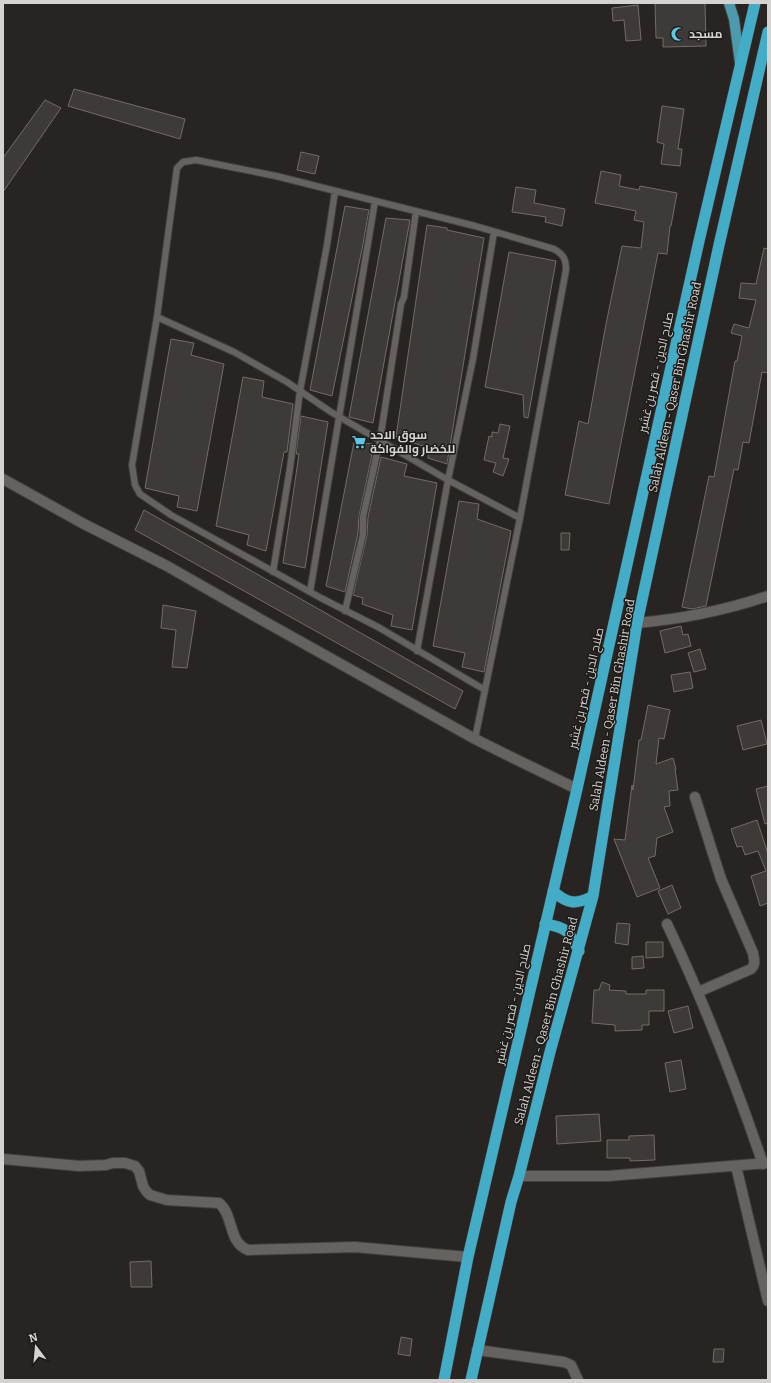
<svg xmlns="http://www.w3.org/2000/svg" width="771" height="1383" viewBox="0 0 771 1383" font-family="Bitter,Cairo,serif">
<rect width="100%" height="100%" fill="#282421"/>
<!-- building -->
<path fill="#3e3a37" stroke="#716c69" d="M655 3H705L706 46 663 47V38H656Z
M638 5 641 40 626 41 624 20 613 21 612 8Z
M74 89 185 119 180 139 68 106Z
M45 100 61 108 3 192V158Z
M662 106 684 109 678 149H682L680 166 661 164 664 144 657 142Z
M301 152 319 156 315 174 297 170Z
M601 171 621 175 619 186 639 190 640 186 677 193 671 226H670L667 254 658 253 609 504 565 495 579 421 588 424 605 329 622 246 641 248 644 222 634 220 636 211 595 203Z
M516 187 536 190 534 203 565 209 562 226 545 222 546 217 512 212Z
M345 206 369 210 362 249 332 396 310 390Z
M386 218 410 220 373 423 349 417Z
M427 225 447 228V230L484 238 447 464 428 458 429 448 396 437Z
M764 248 768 249V373L762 372 749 443 743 442 738 470 734 469 706 606 692 609 682 607 709 476 714 477 735 361H737L742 336 731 333 734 324 749 328 756 300 739 298 741 283 756 284Z
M509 252 556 261 528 418 524 417 523 395 485 387Z
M171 339 194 343 191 355 224 364 197 511 177 507 179 496 145 488Z
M243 377 264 381 262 397 293 404 287 452H284L266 551 247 545 249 535 216 526Z
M301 416 328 422 305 568 283 563 299 454H296Z
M500 424 510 426 503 458 509 459 503 476 493 472 496 463 484 460 489 436 492 437V432L498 433Z
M354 442 373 444 371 455H372L359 516 358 533 345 592 326 586Z
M381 457 407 464 404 476 437 483 412 630 391 626 393 615 362 604 363 598 353 595 367 535 368 517Z
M459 501 479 504 477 519 511 531 484 672 462 667 465 653 433 646Z
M144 510 463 691 455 709 135 530Z
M561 533H570L569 550H561Z
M163 605 196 611 187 668 172 667 176 630 161 628Z
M681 626 683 635 688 634 691 646 665 653 660 631Z
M700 649 706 669 694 672 688 653Z
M690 672 693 688 674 692 671 675Z
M648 705 670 710 664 739 659 738 656 764 673 758 676 769H675L678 790 669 791 670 806 664 807 673 832 657 838 655 856 648 858 660 888 637 897 614 839 625 840 632 785 633 790 639 740H641Z
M761 720 767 744 743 750 737 726Z
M768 786V823L765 824 756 789Z
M757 820 768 854V903L760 906 751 876 766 871 758 851 745 855 742 846 737 847 731 829Z
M672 885 681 908 668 914 658 891Z
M617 923 630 924 628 945 615 943Z
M646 942H663V957L646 958Z
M643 956 644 968 632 969V957Z
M602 982 610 985 609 990 626 991V994H646V990H664V1011H649V1025H642V1030L615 1031V1025L592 1023 594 990H599Z
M688 1006 693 1028 674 1033 668 1011Z
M681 1060 686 1089 670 1092 665 1063Z
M599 1114 601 1141 557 1144 556 1116Z
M654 1135 655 1160 630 1161V1158H607V1140H629V1136Z
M151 1261 152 1287H131L130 1262Z
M401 1337 412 1339 410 1356 398 1354Z
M714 1349H724L723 1362H713Z"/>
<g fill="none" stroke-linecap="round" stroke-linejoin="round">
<defs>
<path id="service" d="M157 317 234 352 287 382 331 412 448 480 520 518 475 739
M273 572 290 468 300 391 327 245 335 191
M310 592 375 201
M345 611 363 534V517L380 440 401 304 404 297 416 211
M417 651 448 480 473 359 494 232
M485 690 378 627 321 598 171 515 140 494 135 485 132 465 157 317 177 168 183 162 196 160 276 176 475 226 554 249C564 255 566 259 566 270L520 518"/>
<path id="minor" d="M3 479 82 523 167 566 260 619 475 739 505 754 577 789
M637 623C684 619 723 611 768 596
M695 797 721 879 753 953C754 959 756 964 751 969L698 992
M667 924C704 1002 735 1082 763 1164
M3 1159 79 1166 106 1165 113 1163H125L135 1166 139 1171 143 1186 146 1191 150 1195 167 1200 219 1203C234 1215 228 1243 248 1250L355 1247 468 1257
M736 1166 768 1301
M519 1176H608L768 1163
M477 1350 564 1362 571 1365 578 1380"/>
<path id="primary" d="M729 3 734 19 740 63"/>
<path id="trunk" d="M553 891C567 904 576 905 593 896
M545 924C566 927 569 931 579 951
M444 1380 468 1257 577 789 699 241 755 3
M471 1380 511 1202 519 1176 550 1052 593 896 637 623 719 245 768 32"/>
</defs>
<!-- service casing -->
<use href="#service" stroke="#43403e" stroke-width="8"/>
<!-- minor casing -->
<use href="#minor" stroke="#43403e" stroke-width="12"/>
<!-- primary casing -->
<use href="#primary" stroke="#43403e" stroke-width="12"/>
<!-- trunk casing -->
<use href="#trunk" stroke="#43403e" stroke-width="12"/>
<!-- service -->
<use href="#service" stroke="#66625f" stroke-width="6"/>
<!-- minor -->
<use href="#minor" stroke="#66625f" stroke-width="10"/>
<!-- primary -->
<use href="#primary" stroke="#4c9aac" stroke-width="10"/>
<!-- trunk -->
<use href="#trunk" stroke="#43acc6" stroke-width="11"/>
</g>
<!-- icons -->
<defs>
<symbol id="mosque-bare" viewBox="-9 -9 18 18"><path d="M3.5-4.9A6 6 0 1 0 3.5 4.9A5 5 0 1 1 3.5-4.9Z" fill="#5ac8e6" stroke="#1e1b18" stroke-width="2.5" paint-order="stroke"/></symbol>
<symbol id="supermarket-bare" viewBox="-9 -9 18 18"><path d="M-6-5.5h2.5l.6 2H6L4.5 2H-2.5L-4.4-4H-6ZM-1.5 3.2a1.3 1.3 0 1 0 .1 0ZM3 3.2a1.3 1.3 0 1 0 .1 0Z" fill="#5ac8e6" stroke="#1e1b18" stroke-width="2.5" paint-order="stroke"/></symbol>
</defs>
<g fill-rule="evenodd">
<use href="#mosque-bare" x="668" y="24" width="20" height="20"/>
<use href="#supermarket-bare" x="349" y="432" width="20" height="20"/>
</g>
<g text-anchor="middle" stroke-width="3" stroke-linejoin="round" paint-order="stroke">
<!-- poi labels -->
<g font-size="12" font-weight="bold" fill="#d5d3d1" stroke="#1e1b18" text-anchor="start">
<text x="689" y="38">مسجد</text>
<text x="370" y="439">سوق الاحد<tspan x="370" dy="14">للخضار والفواكة</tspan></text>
</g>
<!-- street labels -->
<g font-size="12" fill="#d5d3d1" stroke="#1e1b18">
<text transform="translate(656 372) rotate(-77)" y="4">صلاح الدين - قصر بن غشير</text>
<text transform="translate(675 387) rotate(-78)" y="4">Salah Aldeen - Qaser Bin Ghashir Road</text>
<text transform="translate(586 688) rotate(-77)" y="4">صلاح الدين - قصر بن غشير</text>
<text transform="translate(612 705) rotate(-80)" y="4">Salah Aldeen - Qaser Bin Ghashir Road</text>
<text transform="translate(513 1004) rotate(-77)" y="4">صلاح الدين - قصر بن غشير</text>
<text transform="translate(546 1021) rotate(-75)" y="4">Salah Aldeen - Qaser Bin Ghashir Road</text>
</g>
</g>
<!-- border -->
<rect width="771" height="1383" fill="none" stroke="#d5d3d1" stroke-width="8"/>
<!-- north arrow -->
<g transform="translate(36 1347) rotate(344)" stroke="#1e1b18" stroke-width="3" paint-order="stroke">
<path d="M0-3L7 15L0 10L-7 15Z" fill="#d5d3d1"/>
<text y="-6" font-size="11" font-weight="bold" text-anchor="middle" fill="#d5d3d1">N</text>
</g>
</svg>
